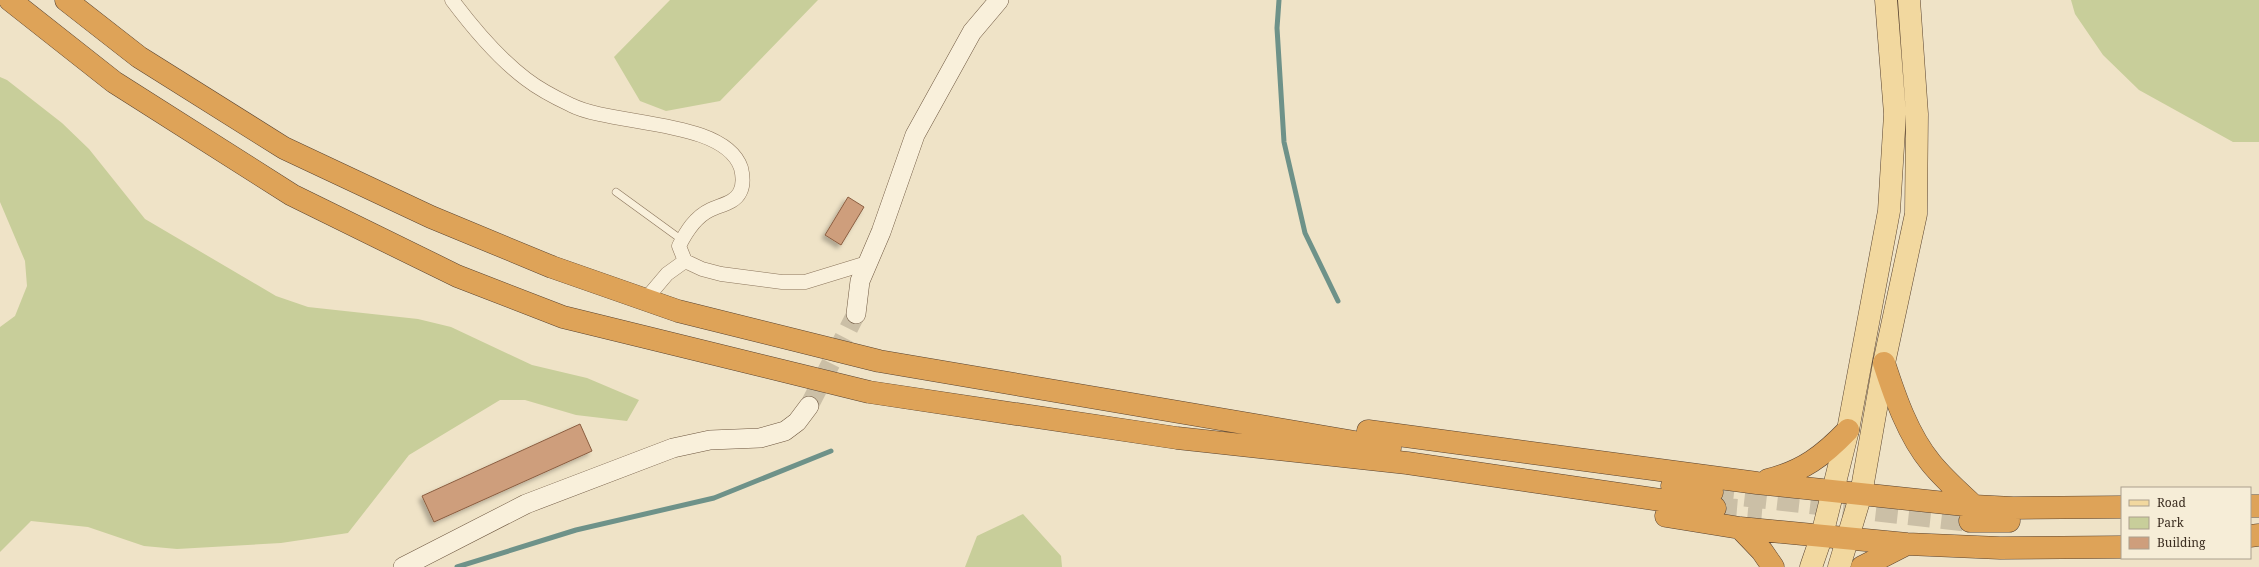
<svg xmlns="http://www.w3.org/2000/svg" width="2259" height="567" viewBox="0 0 2259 567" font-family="'Noto Serif',serif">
<defs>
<filter id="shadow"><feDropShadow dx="-3.5" dy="3.5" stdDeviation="2" flood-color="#0004"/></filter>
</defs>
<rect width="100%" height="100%" fill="#efe3c7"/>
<!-- green -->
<path fill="#c8ce9a" d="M670 0H818L720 101 666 111 640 101 614 57Z
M2071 0H2259V142H2233L2139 90 2103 55 2075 14Z
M0 77 7 80 62 123 89 149 145 219 276 296 308 307 418 319 451 327 532 365 587 378 639 400 627 421 576 415 525 400H500L409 455 348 533 281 543 177 549 144 546 88 527 31 521 0 552V327L15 316 27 286 25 261 0 202Z
M1023 514 1061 556 1062 567H965L977 536Z"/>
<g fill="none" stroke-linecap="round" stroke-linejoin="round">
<!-- stream -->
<path stroke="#6e9289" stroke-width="5" d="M1279 0 1277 28 1284 142 1305 233 1338 301
M457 567 576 530 714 498 831 451"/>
</g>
<!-- building -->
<path fill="#ce9e7c" stroke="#8b5e41" filter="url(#shadow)" d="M848 197 864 207 841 245 825 235Z
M580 424 592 451 434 522 422 496Z"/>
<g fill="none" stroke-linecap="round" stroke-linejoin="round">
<!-- secondary-tunnel -->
<path stroke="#cbbfa6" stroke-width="19" stroke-dasharray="19 10" stroke-linecap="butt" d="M809 406 856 314"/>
<!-- highway-tunnel -->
<path stroke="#cbbfa6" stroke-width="22" stroke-dasharray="22 11" stroke-linecap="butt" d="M1712 492 1970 521
M1715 508 1762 512"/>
<defs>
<path id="lane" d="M616 192 682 240"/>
<path id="street" d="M452 0C473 28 498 58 526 79 539 89 556 98 571 105 612 126 725 119 741 168 743 176 744 184 740 192 735 203 720 205 710 210 695 217 686 232 679 246L685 261 702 269 721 274 782 282H805L867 263
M645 300 667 274 685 261"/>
<path id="secondary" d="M856 314 860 281 881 232 915 135 972 32 999 0
M403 567 526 504 673 448 710 440 760 438 785 431 797 422 809 406"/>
<path id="primary" d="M1811 567 1822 535 1848 430 1889 211 1895 114 1886 0
M1839 567 1861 494 1884 363 1916 214 1917 114 1909 0"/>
<path id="highway" d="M10 0 114 82 292 195 457 276 563 317 869 392 1177 438 1407 463 1715 508
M66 0 139 57 284 148 431 217 552 267 678 311 879 361 1390 448
M1884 363C1895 397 1908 435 1931 463 1944 479 1959 492 1974 506
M1368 431 1757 483 1974 506 2013 508 2122 507
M1768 480C1803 471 1823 456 1848 430
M1672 486 1712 492
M2250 506H2259
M1666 516 1740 528 1907 544 2000 548 2122 547
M1970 521H2009
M1740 528 1762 551 1773 567
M2250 536 2259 535
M1862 567 1907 544"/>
</defs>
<!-- lane casing -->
<use href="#lane" stroke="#8b755c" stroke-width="8"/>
<!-- street casing -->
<use href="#street" stroke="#8b755c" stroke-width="15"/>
<!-- secondary casing -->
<use href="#secondary" stroke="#6d563f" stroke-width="20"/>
<!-- primary casing -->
<use href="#primary" stroke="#594330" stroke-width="23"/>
<!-- highway casing -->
<use href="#highway" stroke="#594330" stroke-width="23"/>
<!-- lane -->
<use href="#lane" stroke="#f9f0db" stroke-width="7"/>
<!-- street -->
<use href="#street" stroke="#f9f0db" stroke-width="14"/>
<!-- secondary -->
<use href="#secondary" stroke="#f9f0db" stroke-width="19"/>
<!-- primary -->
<use href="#primary" stroke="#f2d89f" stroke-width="22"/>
<!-- highway -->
<use href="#highway" stroke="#dea358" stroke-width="22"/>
</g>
<!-- legend -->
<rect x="2121" y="487" width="130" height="72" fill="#f6edd7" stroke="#aba08e"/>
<rect x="2129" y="500" width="20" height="6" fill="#f2d89f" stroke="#aba08e"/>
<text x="2157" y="507" font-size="12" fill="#3b2d20">Road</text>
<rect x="2129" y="517" width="20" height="12" fill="#c8ce9a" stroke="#aba08e"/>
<text x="2157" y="527" font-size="12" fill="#3b2d20">Park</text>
<rect x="2129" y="537" width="20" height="12" fill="#ce9e7c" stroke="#aba08e"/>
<text x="2157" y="547" font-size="12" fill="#3b2d20">Building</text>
</svg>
